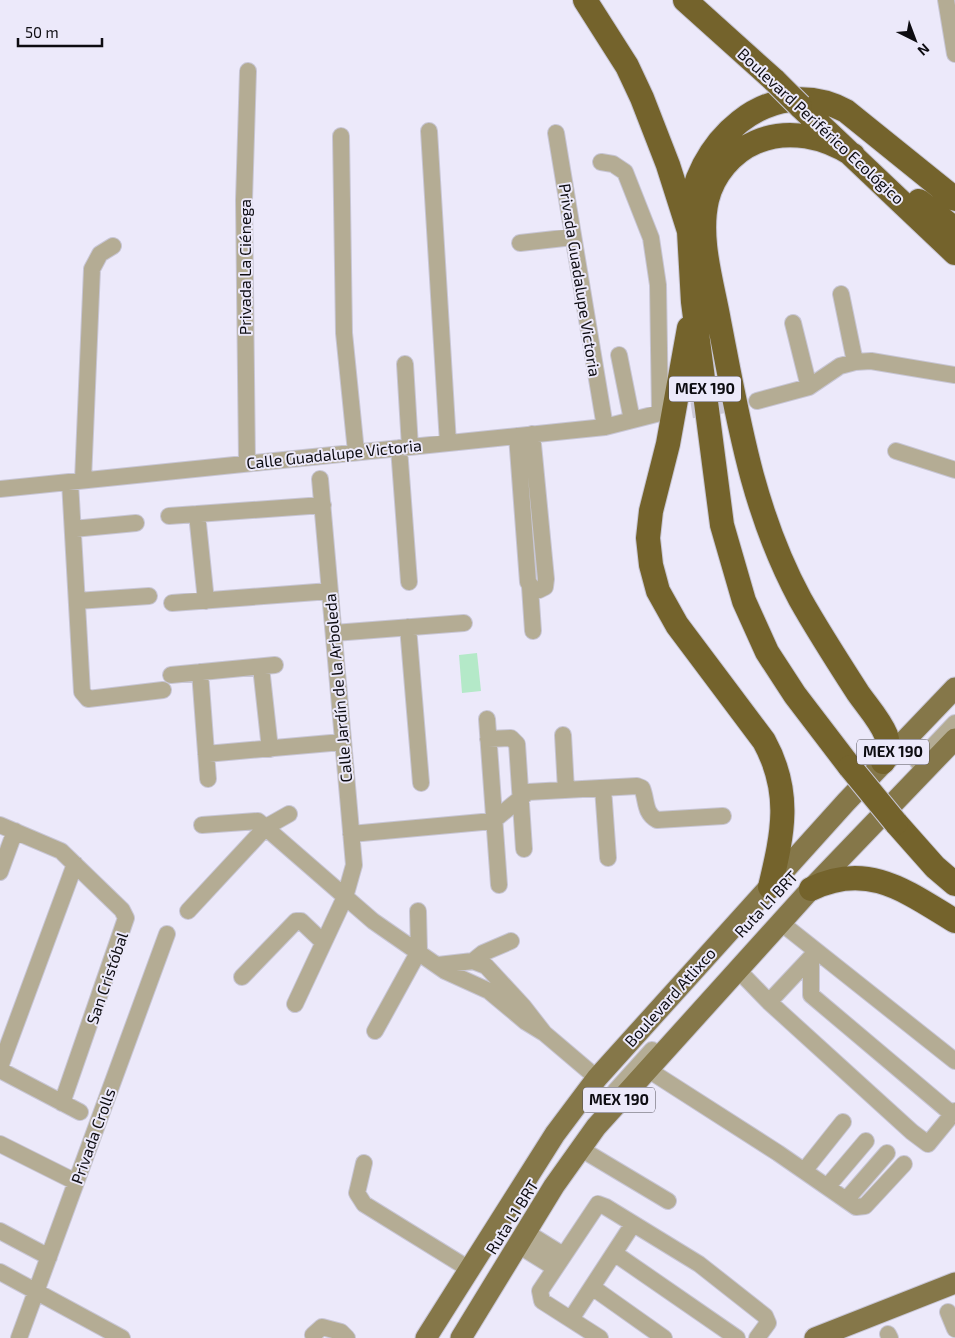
<svg xmlns="http://www.w3.org/2000/svg" width="955" height="1338" viewBox="0 0 955 1338" font-family="'Exo 2',sans-serif">
<rect width="100%" height="100%" fill="#ece9fa"/>
<!-- pitch -->
<path fill="#b4e9c8" d="M477 653 481 691 462 693 459 655Z"/>
<g fill="none" stroke-linecap="round" stroke-linejoin="round">
<!-- minor-tunnel -->
<path stroke="#cbc8d7" stroke-width="16" stroke-dasharray="16 8" stroke-linecap="butt" d="M668 414 745 402"/>
<defs>
<path id="minor" d="M946 0 955 54
M429 131 448 443
M556 133 605 427
M341 136 344 333 356 452
M601 162 613 164 625 172 651 238 658 285 660 413
M520 243 573 237
M841 294 855 362
M793 323 809 387
M619 355 632 420
M405 364 410 447
M757 401 809 387 840 366 855 362 871 361 955 375
M517 436 528 582 533 589 539 590 545 587 546 579 532 434
M399 448 409 582
M896 451 955 470
M247 463 244 200 248 71
M83 480 92 269 100 254 113 246
M70 482 82 692 88 699 163 690
M0 489 605 427 660 413 668 414
M197 514 206 601
M169 516 323 505
M73 529 136 523
M530 587 533 631
M77 601 149 596
M172 603 330 591
M408 627 421 783
M334 633 464 623
M261 667 270 749
M200 672 208 779
M171 675 275 665
M487 719 499 885
M563 735 566 790
M488 739 511 738 517 744 524 849
M206 754 342 742
M918 762 955 723
M603 788 608 858
M0 825 61 851 122 910 126 918 62 1103
M202 825 258 821 373 921 445 971 489 991 526 1022 544 1033
M351 834 493 821 528 792 637 786 642 788C647 800 644 813 657 820L723 816
M0 872 15 831
M188 911 266 827 289 814
M780 922 955 1061
M811 957V995L952 1114
M473 961 483 953 511 941
M438 965 473 961 486 966 523 1006 544 1033 597 1078
M737 969 769 1002 912 1132 928 1144 955 1111
M242 977 296 921H301L323 942
M769 1002 815 953
M295 1004 345 897 354 865 320 479
M375 1031 419 951 418 911
M0 1067 75 864
M647 1069 778 1153 856 1207 865 1206 904 1164
M0 1070 80 1112
M615 1091 652 1050
M0 1144 76 1182
M581 1149 668 1201
M364 1163 357 1193 364 1204 469 1269
M804 1171 843 1122
M827 1187 866 1141
M846 1200 887 1153
M0 1231 49 1257
M526 1232 563 1255
M518 1245 555 1268
M614 1253 737 1338
M0 1272 122 1338
M592 1287 664 1338
M948 1312 955 1329
M571 1319 633 1224
M888 1334 890 1338
M19 1338 167 934
M314 1338 313 1335 322 1327 341 1332 347 1338
M600 1338 542 1301 540 1291 598 1204 606 1207 699 1264 765 1316 768 1323 757 1338"/>
<path id="major" d="M426 1338 555 1134 597 1078 846 802 955 688
M461 1338 554 1186 596 1127 811 889 955 739
M815 1338 955 1283"/>
<path id="highway" d="M585 0 627 66 642 98 668 165 689 231 693 302 722 525 744 601 767 652 795 695 850 767
M685 0 775 81
M800 106 955 253
M853 155C825 137 789 128 756 142 732 152 713 175 707 200 698 239 712 282 719 321 738 418 752 510 800 599 818 631 838 662 858 693 867 706 880 720 886 735 889 744 887 753 883 762
M919 201 955 229
M689 220C692 144 769 70 846 111L955 199
M689 328 668 444 651 511 648 538 651 565 658 591 677 625 764 741C792 792 783 833 770 887
M896 823 935 867 955 884
M811 889C868 861 907 892 955 921"/>
</defs>
<!-- minor casing -->
<use href="#minor" stroke="#c8c6d5" stroke-width="18"/>
<!-- major casing -->
<use href="#major" stroke="#c8c6d5" stroke-width="23"/>
<!-- highway casing -->
<use href="#highway" stroke="#c8c6d5" stroke-width="26"/>
<!-- minor -->
<use href="#minor" stroke="#b4ac94" stroke-width="16"/>
<!-- major -->
<use href="#major" stroke="#857749" stroke-width="21"/>
<!-- highway -->
<use href="#highway" stroke="#74632c" stroke-width="24"/>
<defs>
<path id="highway-bridge" d="M775 81 800 106
M850 767 896 823"/>
</defs>
<!-- highway-bridge casing -->
<use href="#highway-bridge" stroke="#c8c6d5" stroke-width="26" stroke-linecap="butt"/>
<!-- highway-bridge -->
<use href="#highway-bridge" stroke="#74632c" stroke-width="24"/>
</g>
<g text-anchor="middle" stroke-width="4" stroke-linejoin="round" paint-order="stroke">
<!-- shield labels -->
<g fill="#ece9fa" stroke="#504e57" stroke-width="1">
<rect x="669" y="376.5" width="72" height="25" rx="4"/>
<rect x="857" y="739.5" width="72" height="25" rx="4"/>
<rect x="583" y="1087.5" width="72" height="25" rx="4"/>
</g>
<g font-size="15" font-weight="bold" fill="#0d0c11">
<text x="705" y="394">MEX 190</text>
<text x="893" y="757">MEX 190</text>
<text x="619" y="1105">MEX 190</text>
</g>
<!-- street labels -->
<g font-size="16" fill="#0d0c11" stroke="#ece9fa">
<text transform="translate(821 126) rotate(43)" y="6">Boulevard Periférico Ecológico</text>
<text transform="translate(245 267) rotate(-90)" y="6">Privada La Ciénega</text>
<text transform="translate(580 280) rotate(81)" y="6">Privada Guadalupe Victoria</text>
<text transform="translate(334 454) rotate(-6)" y="6">Calle Guadalupe Victoria</text>
<text transform="translate(338 688) rotate(-95)" y="6">Calle Jardín de la Arboleda</text>
<text transform="translate(766 904) rotate(-47)" y="6">Ruta L1 BRT</text>
<text transform="translate(107 978) rotate(-71)" y="6">San Cristóbal</text>
<text transform="translate(670 997) rotate(-48)" y="6">Boulevard Atlixco</text>
<text transform="translate(93 1136) rotate(-70)" y="6">Privada Crolls</text>
<text transform="translate(512 1217) rotate(-58)" y="6">Ruta L1 BRT</text>
</g>
</g>
<!-- north arrow -->
<g transform="translate(915 40) rotate(138)" stroke="#ece9fa" stroke-width="4" paint-order="stroke">
<path d="M0-4L9 19L0 12L-9 19Z" fill="#0d0c11"/>
<text y="-8" font-size="14" font-weight="bold" text-anchor="middle" fill="#0d0c11">N</text>
</g>
<!-- scale -->
<path d="M18 38v8h84v-8" fill="none" stroke="#0d0c11" stroke-width="2.5"/>
<text x="25" y="38" font-size="15" fill="#0d0c11" stroke="#ece9fa" stroke-width="4" paint-order="stroke">50 m</text>
</svg>
